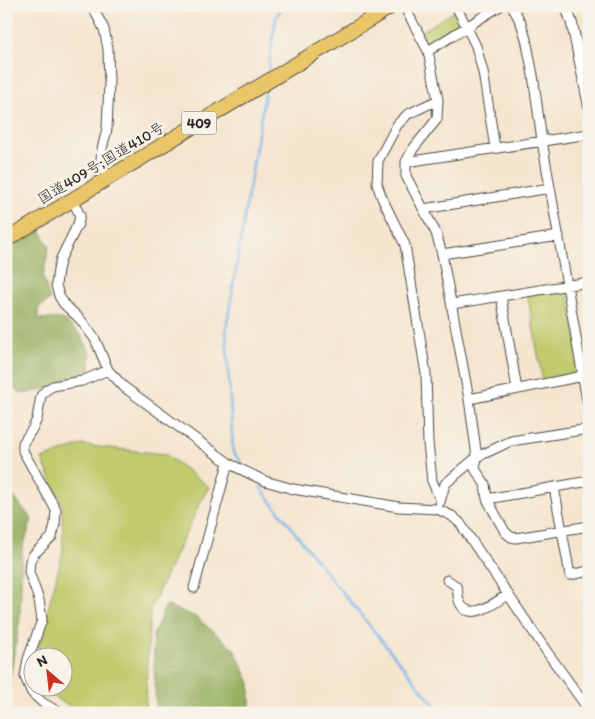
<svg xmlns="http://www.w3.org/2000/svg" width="595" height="719" viewBox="0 0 595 719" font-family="Itim,'Klee One',sans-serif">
<rect width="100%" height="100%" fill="#f7f3e8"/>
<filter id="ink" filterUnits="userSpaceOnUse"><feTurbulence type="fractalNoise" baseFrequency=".02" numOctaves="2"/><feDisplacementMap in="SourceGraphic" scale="10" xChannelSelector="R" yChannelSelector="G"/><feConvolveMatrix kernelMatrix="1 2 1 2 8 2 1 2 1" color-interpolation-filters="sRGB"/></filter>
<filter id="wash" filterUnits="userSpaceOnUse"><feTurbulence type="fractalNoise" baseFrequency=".0096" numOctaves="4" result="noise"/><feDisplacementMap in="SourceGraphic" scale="20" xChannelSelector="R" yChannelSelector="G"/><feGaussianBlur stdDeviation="1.12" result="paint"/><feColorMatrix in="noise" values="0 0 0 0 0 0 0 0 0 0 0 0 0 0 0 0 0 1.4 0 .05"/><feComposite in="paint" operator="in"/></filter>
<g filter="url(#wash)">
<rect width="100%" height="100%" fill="#f5e5cf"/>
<!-- green -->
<path fill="#bfcb6d" stroke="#757b4c" d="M458 9 467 27 428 51 419 33Z
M567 285 583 376 543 384 527 292Z
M81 445 165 454 209 487 203 497 150 609 145 711 134 713H91L73 708 45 692 41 687 62 686V656H36L63 551 62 505 42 459Z"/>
<!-- forest -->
<path fill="#97af60" stroke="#616d46" d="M33 230H40L49 246 43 277 50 300 38 308V319H62L80 334 91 354 90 370 76 377 74 382 24 394 6 385V248Z
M6 488 32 519 22 550 20 619 6 701Z
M166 605 196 617 234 649 250 683V713H156L153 635Z"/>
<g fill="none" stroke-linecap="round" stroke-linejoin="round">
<!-- stream -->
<path stroke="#77b5ea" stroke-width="2.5" d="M268 71 276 17 283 6
M242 463 233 452 226 330 265 92
M260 487 325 571 441 713"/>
</g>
</g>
<g filter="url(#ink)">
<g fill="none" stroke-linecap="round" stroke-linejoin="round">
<defs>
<path id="minor" d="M92 6 104 29 108 49 109 84 107 129 102 149 101 159 107 179
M404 6 428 51 438 100 437 119 413 149 406 162V176L436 233 442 254 469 399 477 457 475 469 485 484 487 499 505 532 511 537 516 538 589 526
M456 6 476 46 483 72 495 148
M512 6 521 23 526 39 533 75 542 141 589 412
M428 51 500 6
M438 100 408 114 397 125 378 161 377 184 382 198 405 245 426 374 428 443 432 481 440 499
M406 162 589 134
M72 200 80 215 78 224 61 258 58 270 56 285 59 296 64 304 80 319 95 339 108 370 124 387 230 464 265 481 293 489 399 507 437 509 452 516 460 523 468 535 547 652 589 710
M424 209 550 188
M442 254 559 236
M501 296 517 389
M452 304 589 282
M469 399 583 376
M554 487 570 575 589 571
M487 499 589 481
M440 502 445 484 477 457 511 441 589 429
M447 580C464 589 454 590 460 603 469 623 497 602 508 594
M194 588 228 463
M60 713 43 703 32 693 25 677 28 659 42 620 39 600 29 572 30 561 34 554 52 537 55 524 56 510 23 451V443L33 428 37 419 41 396 46 390 53 386 82 381 108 370"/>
<path id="tertiary" d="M566 6 572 24 589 106"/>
<path id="trunk" d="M6 240 392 6"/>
</defs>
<!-- minor casing -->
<use href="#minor" stroke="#494744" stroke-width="11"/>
<!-- tertiary casing -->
<use href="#tertiary" stroke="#494744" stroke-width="12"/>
<!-- trunk casing -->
<use href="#trunk" stroke="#494744" stroke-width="16"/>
<!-- minor -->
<use href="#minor" stroke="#fff" stroke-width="9"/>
<!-- tertiary -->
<use href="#tertiary" stroke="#fff" stroke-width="10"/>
<!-- trunk -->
<use href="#trunk" stroke="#ebc669" stroke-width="14"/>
</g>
</g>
<g text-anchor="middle" stroke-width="5" stroke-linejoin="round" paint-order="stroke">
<!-- shield labels -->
<rect fill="#f7f3e8" stroke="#686764" stroke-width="1" x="181.5" y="111.5" width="35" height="23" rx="4"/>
<g font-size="14" font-weight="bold" fill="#2b2b2b">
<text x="199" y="128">409</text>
</g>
<!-- street labels -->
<g font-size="15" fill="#2b2b2b" stroke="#f7f3e8">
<text transform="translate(101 163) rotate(-31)" y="5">国道409号;国道410号</text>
</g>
</g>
<!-- margin -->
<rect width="595" height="719" fill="none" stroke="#f7f3e8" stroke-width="25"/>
<!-- north arrow -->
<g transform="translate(48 672) rotate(332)"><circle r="24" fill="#f7f3e8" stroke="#a5a39c"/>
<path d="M0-4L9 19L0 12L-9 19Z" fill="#c8321e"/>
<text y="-8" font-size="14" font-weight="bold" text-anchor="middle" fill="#2b2b2b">N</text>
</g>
</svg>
